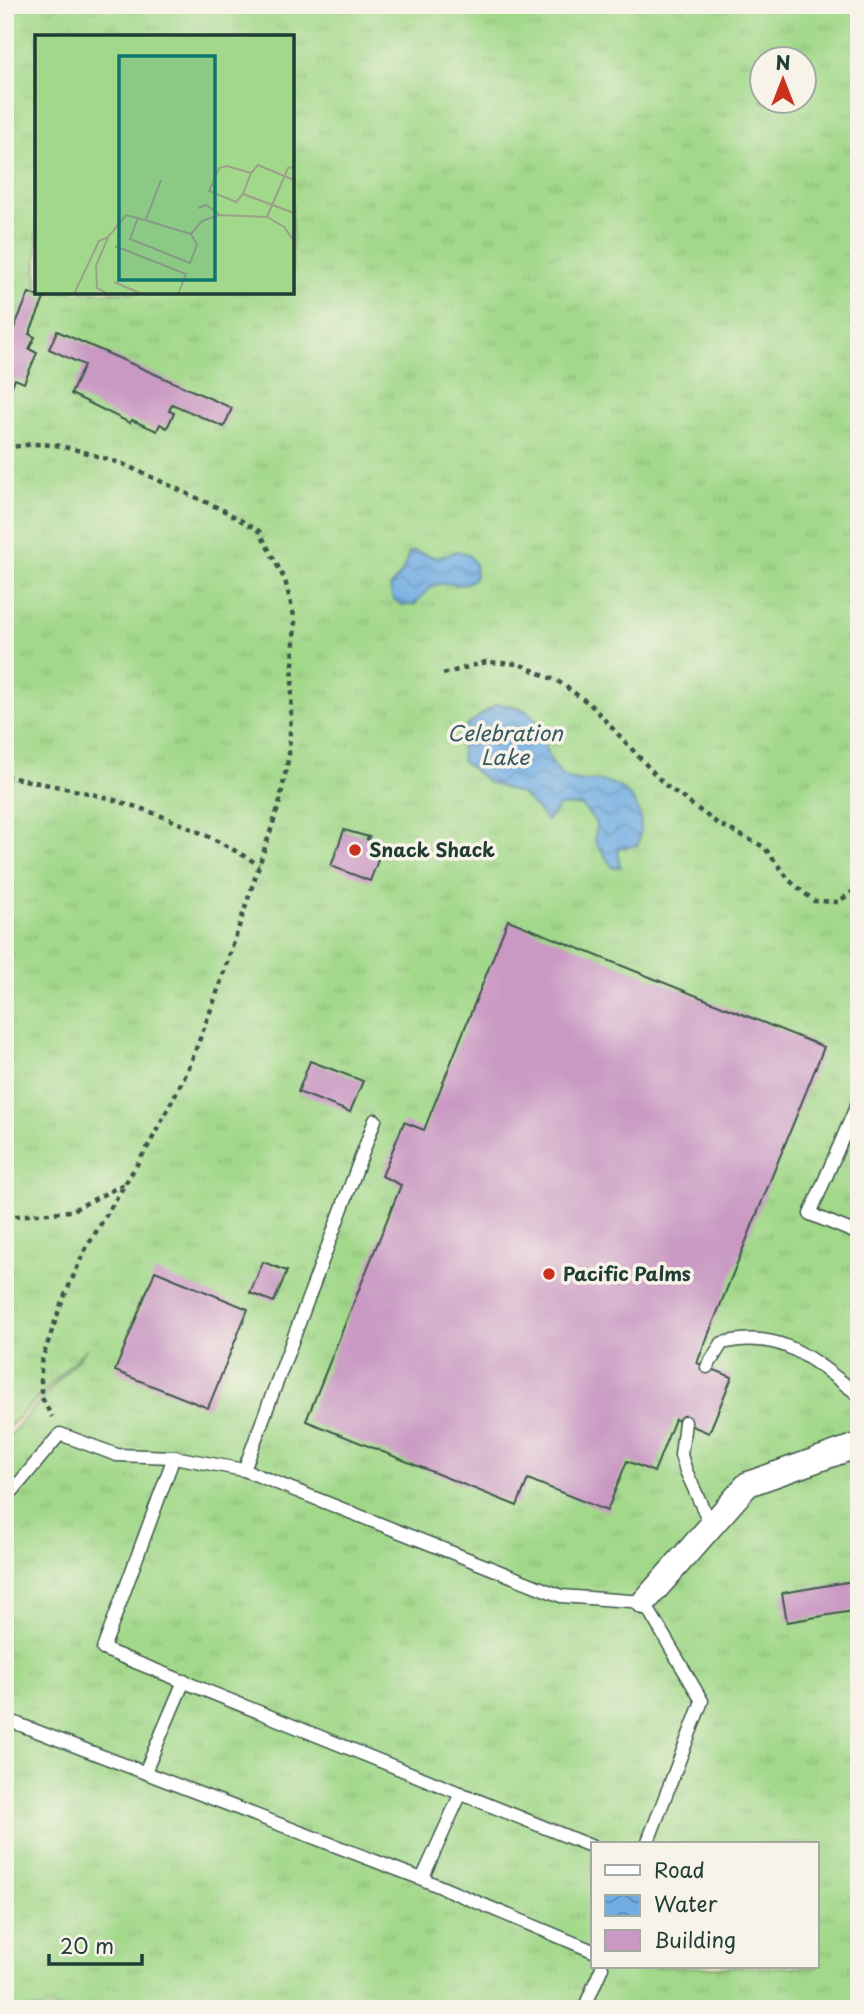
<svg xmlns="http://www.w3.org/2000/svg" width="864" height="2014" viewBox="0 0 864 2014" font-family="'Playpen Sans',sans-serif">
<defs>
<pattern id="grass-tufts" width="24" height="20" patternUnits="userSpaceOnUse" patternTransform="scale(1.75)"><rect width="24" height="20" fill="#a1d889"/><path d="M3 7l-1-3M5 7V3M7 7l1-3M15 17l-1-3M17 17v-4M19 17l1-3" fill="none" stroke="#8aba77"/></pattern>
<pattern id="water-waves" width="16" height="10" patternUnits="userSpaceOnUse" patternTransform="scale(1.75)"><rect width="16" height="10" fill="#71ade3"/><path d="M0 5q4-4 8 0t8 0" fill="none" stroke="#5c8eb9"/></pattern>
</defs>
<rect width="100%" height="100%" fill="#f7f3e8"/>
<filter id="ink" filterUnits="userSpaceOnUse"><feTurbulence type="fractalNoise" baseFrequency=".0143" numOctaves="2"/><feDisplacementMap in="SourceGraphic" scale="14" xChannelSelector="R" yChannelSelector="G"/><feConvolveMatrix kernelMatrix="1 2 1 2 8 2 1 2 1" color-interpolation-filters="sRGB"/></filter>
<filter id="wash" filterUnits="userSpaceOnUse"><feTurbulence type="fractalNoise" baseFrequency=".00686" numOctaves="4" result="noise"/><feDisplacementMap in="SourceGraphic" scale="28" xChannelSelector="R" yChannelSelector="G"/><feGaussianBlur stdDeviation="1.57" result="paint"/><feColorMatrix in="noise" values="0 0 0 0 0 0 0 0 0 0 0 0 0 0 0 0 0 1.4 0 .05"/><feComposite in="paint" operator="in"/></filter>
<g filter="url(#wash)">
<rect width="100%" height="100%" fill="#efe2c4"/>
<!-- grass -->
<path fill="url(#grass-tufts)" stroke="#608a5e" stroke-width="2" fill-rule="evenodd" d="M5 5H859V2009H5V1441L87 1348 5 1431ZM37 37H292V292H37ZM762 60H804V102H762ZM593 1844H817V1967H593Z"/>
<!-- water -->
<path fill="url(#water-waves)" stroke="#48758c" stroke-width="2" d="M414 551 437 558 458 551 468 554 475 564 476 576C460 592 458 581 440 584 430 585 421 598 414 605H402L393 599 390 587 402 573 409 553Z
M496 704C555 707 531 740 559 772 571 786 589 778 605 782 624 785 640 803 641 824 641 830 639 839 638 845L618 849 620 867 613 868 595 841 596 822 581 805 559 806 547 821 523 795 488 782 462 761 461 749 464 728Z"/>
<g id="blocks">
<!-- building -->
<path fill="#c998c3" d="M29 293 44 299 29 334 35 337 29 349 37 353 24 383 15 379 5 401V332L8 325 14 328Z
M57 331 232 408 224 427 172 404 169 411 174 413 167 428 160 424 157 431 132 420 130 423 71 394 84 365 49 349Z
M344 830 369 837 367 839 370 840 378 860 370 881 331 866Z
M508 920 824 1047 697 1363 732 1377 709 1433 675 1419 654 1472 627 1461 607 1511 528 1479 517 1506 306 1421 401 1185 382 1176 404 1122 424 1130Z
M310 1061 363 1081 350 1112 298 1092Z
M263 1262 287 1271 274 1302 250 1293Z
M155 1271 248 1309 208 1408 115 1371Z
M859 1580V1610L787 1622 782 1593Z"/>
</g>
</g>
<g filter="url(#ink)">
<use href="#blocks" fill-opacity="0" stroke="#3e564a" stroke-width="2"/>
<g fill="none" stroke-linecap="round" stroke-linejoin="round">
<defs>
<path id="service" d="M859 1100 810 1214 859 1234
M707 1367 722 1343C783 1328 813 1361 859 1395
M685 1422 681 1455 686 1471 711 1526
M244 1470 375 1120
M5 1500 60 1434 117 1455 174 1457
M5 1719 422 1879 593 1951
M145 1772 184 1681
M593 1847 103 1649 174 1457 244 1470 561 1596 644 1602 702 1701 647 1844
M422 1879 461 1793
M584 2009 602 1967"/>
<path id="minor" d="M644 1602 748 1484 859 1445"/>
</defs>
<!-- service casing -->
<use href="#service" stroke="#3e564a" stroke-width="15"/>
<!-- minor casing -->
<use href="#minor" stroke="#3e564a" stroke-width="27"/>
<!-- path -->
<path stroke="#3e564a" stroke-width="4.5" stroke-dasharray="5 5" stroke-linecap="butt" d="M5 448 33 444 56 445 81 451 123 464 223 510 259 531 285 580 295 620 289 755 279 805 216 996 188 1070 150 1143 85 1250 61 1304 41 1363V1396L52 1417
M443 674 486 662 519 664 559 682 590 704 665 785 717 823 764 847 790 881 814 901 838 902 859 887
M5 776C37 783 69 788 100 796 156 811 210 834 259 865
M5 1217 71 1211 124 1184"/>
<!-- service -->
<use href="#service" stroke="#fff" stroke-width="12"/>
<!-- minor -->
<use href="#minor" stroke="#fff" stroke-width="24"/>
</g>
</g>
<!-- markers -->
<g fill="#c8321e" stroke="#f7f3e8" stroke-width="2.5">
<circle cx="355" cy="850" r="7"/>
<circle cx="549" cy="1274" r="7"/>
</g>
<g text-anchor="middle" stroke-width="7" stroke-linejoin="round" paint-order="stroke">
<!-- poi labels -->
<g font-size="19" font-weight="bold" fill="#1f3d34" stroke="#f7f3e8" text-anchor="start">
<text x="369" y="857">Snack Shack</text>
<text x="563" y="1281">Pacific Palms</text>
</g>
<!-- water labels -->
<g font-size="21" font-style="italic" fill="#345960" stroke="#f7f3e8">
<text x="505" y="741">Celebration<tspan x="505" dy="24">Lake</tspan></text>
</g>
</g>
<!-- overview -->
<g transform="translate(35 35)">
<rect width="259" height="259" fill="#efe2c4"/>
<path d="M0 0H259V259H0Z" fill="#a1d889"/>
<path fill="none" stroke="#9ca08a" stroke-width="2" d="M259 145 223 130 216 138 192 131 184 133 174 156 201 167 208 159 259 178M208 159 216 138M163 173 171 170 184 179M232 182 253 133 259 132M103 183 156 199 162 210 155 228 95 204ZM111 184 126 145M156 199 167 186 183 180 232 182 249 192 259 206M80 211 151 239 143 259M79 247 107 259M39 259 64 206 73 202M73 259 62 253 61 231 73 202 91 180 103 183"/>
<path fill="#0f766e" fill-opacity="0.15" stroke="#0f766e" stroke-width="3.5" d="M84 21H180V245H84Z"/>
<rect width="259" height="259" fill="none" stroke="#1f3d34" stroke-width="3.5"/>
</g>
<!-- margin -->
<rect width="864" height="2014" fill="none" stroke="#f7f3e8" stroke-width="28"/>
<!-- legend -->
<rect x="591" y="1842" width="228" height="126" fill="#f7f3e8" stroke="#a1aaa0" stroke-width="2"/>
<rect x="605" y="1865" width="35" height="10" fill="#ffffff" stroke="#a1aaa0" stroke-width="2"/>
<text x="654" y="1878" font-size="21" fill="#1f3d34">Road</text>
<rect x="605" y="1895" width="35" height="21" fill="url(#water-waves)" stroke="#a1aaa0" stroke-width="2"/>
<text x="654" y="1912" font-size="21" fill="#1f3d34">Water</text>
<rect x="605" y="1930" width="35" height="21" fill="#c998c3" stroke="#a1aaa0" stroke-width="2"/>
<text x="654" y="1948" font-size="21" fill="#1f3d34">Building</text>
<!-- north arrow -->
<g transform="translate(783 80)"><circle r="33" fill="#f7f3e8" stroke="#a1aaa0" stroke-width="2"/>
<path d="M0-5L12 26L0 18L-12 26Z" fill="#c8321e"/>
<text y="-10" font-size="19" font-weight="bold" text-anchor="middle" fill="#1f3d34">N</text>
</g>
<!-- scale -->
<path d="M49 1954v10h93v-10" fill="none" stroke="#1f3d34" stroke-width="3.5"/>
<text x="60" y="1954" font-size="21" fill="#1f3d34" stroke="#f7f3e8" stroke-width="5" paint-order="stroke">20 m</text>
</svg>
